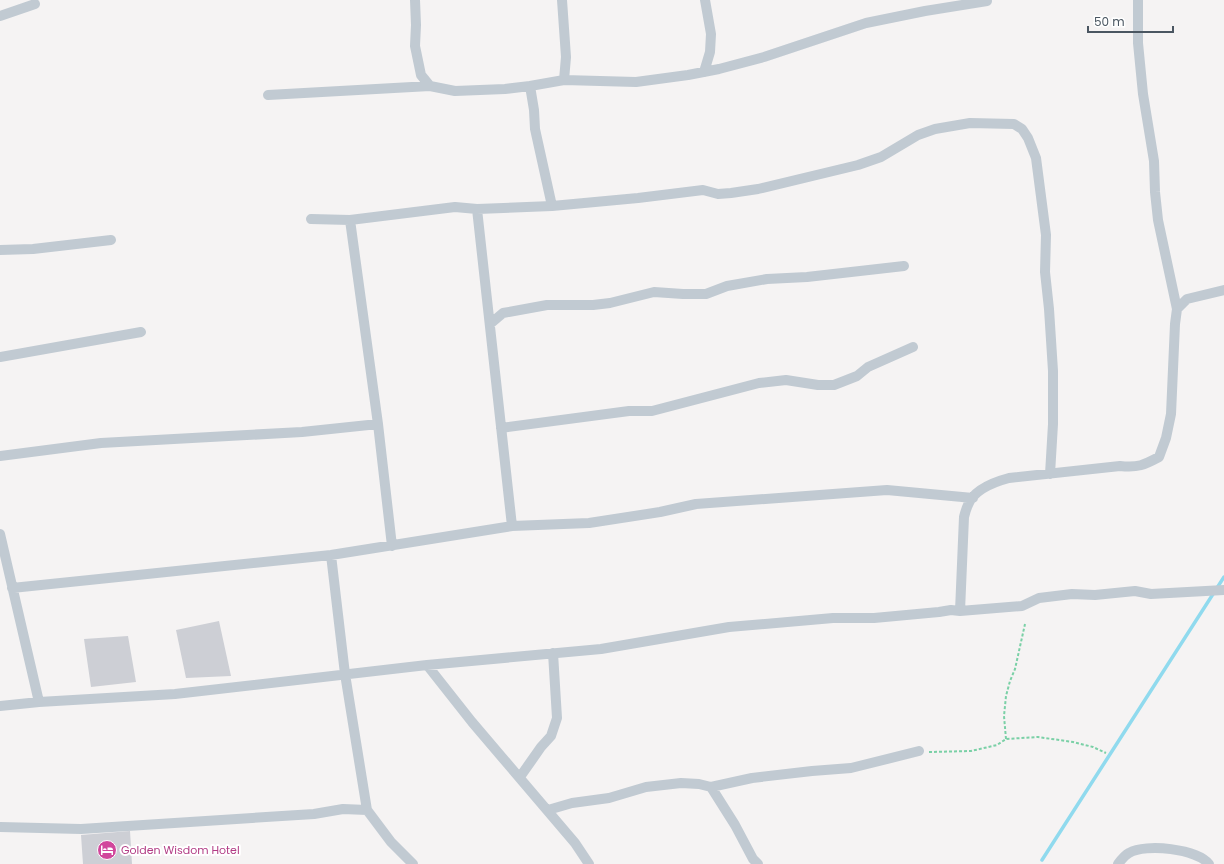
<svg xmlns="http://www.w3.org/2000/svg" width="1224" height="864" viewBox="0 0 1224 864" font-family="Poppins,sans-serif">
<rect width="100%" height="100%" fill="#f5f3f3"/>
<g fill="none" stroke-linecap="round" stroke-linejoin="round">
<!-- stream -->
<path stroke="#90daee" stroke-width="3.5" d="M1042 860 1224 577"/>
</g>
<!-- building -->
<path fill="#cdcfd5" d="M219 621 231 676 186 678 176 630Z
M128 636 136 682 91 687 84 639Z
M130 831 132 864H83L81 835Z"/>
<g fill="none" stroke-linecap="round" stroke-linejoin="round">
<!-- path -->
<path stroke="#7ad0a6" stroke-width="2" stroke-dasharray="3 2" stroke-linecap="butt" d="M1006 739 1004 716 1006 696 1010 681 1015 669 1025 624
M929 752 971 751 997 745 1006 739 1038 737 1073 742 1093 747 1106 753"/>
<!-- minor -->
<path stroke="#c1cad2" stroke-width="10" d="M415 0 416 25 415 46 421 75 430 86 455 91 505 89 530 86 534 110 535 129 552 206
M562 0 566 57 564 80
M1138 0V43L1143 94 1154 161 1155 192 1158 220 1177 309
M0 16 35 4
M704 72 710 52 711 34 705 0
M530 86 564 80 636 82 688 75 719 69 764 57 866 23 925 11 987 1
M268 95 430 86
M477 209 552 206 638 198 703 190 718 194 731 193 758 189 858 165 881 157 918 135 935 129 970 123 1014 124 1022 129 1028 138 1036 158 1046 235 1045 272 1049 309 1053 371V424L1050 474
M311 219 350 220 455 207 477 209 512 526
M350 220 378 424 392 546
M0 250 33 249 111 240
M490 324 503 313 547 305H593L610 303 654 292 683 294H706L727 286 767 279 807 277 904 266
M0 357 141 332
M501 428 629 411H652L759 383 786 380 818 385H834L857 376 868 367 913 347
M0 456 101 443 302 432 378 424
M0 534 39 702
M331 555 345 674 367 810
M12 588 331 555 512 526 589 523 660 512 696 504 887 490 973 498
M960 611 1022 606 1039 598 1072 594 1095 595 1135 591 1151 594 1224 590
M427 665 472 722 575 843 589 864
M0 706 39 702 175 694 427 665 601 649 729 627 833 618H874L939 612 951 610 960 611 964 517C965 513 966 509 968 505 974 489 994 482 1009 478L1120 466C1138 468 1144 465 1159 457L1166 438 1171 414 1175 324 1177 309 1187 299 1224 290
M520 777 541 747 551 736 557 718 553 653
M711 787 752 778 812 771 851 768 919 751
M548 810 572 803 609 798 646 787 681 783 699 784 711 787 735 825 753 859 758 864
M0 827 81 829 314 814 343 809 367 810 391 842 413 864
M1118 864C1121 860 1125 855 1129 853 1146 843 1197 849 1209 864"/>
</g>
<!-- icons -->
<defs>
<symbol id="hotel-disc" viewBox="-11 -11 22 22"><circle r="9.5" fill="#d1479c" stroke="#fff"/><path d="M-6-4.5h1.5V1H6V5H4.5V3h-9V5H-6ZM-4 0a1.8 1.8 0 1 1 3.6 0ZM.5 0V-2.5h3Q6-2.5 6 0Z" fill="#fff"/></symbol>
</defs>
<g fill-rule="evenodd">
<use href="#hotel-disc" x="96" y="839" width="22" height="22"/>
</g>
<g text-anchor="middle" stroke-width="4" stroke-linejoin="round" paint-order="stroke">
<!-- hotel labels -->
<g font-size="11" fill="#b23c85" stroke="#fff" text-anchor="start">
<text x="121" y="854">Golden Wisdom Hotel</text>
</g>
</g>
<!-- scale -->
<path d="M1088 26v6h85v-6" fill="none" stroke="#4a5661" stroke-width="2"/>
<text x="1094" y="26" font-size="12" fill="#4a5661" stroke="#ffffff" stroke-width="3" paint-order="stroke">50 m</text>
</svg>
